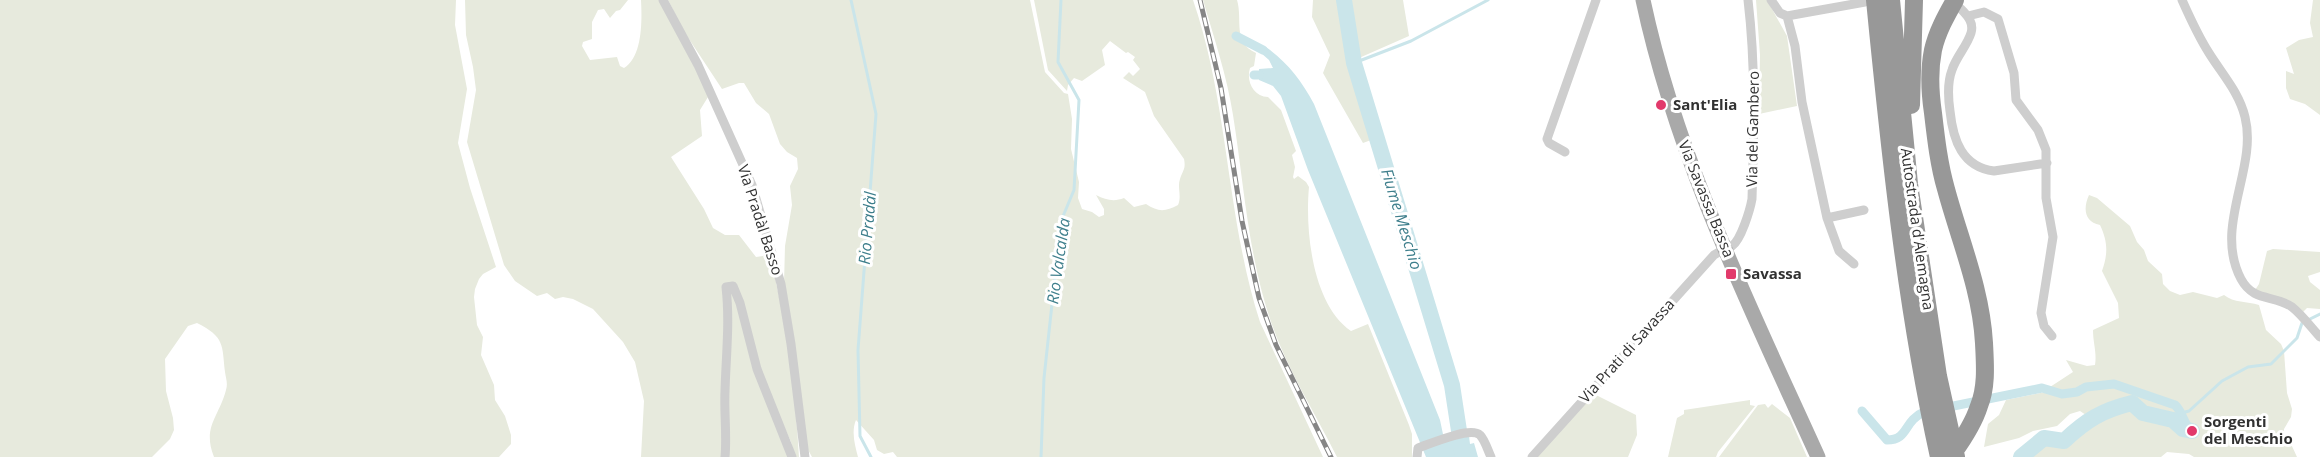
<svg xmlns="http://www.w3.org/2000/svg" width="2320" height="457" viewBox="0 0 2320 457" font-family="'Open Sans',sans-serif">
<rect width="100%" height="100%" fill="#fff"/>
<!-- green -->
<path fill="#e7eadd" d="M0 0H456L455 25 467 89 458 143 470 188 496 267 483 274 479 279 475 289 474 297 477 325 483 337 481 355 494 385 495 400 505 416 511 435V444L499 457H214C202 427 219 417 226 390 228 383 226 379 225 372 222 345 225 337 197 323L188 326 165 359 166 391 173 418 174 430 170 439 152 457H0Z
M465 0H628L620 10 616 11 610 18 604 9 598 10 592 22V39L583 42 582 46 590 60 617 57 620 66 624 68C643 57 642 19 641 0H660L707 90 708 97 700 110 702 136 671 157 704 209 713 228 725 235H739L756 257 763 256 764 247 767 244C785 313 795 386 799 457H795L791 442 767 388 731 283 725 307 722 457H641L644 401 635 362 623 342 593 309 573 299 563 297 555 299 547 293 537 296 515 281 504 265 467 142 476 90 473 67 466 35Z
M668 0H1030L1045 72 1064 93 1068 94 1072 119 1071 149 1079 182 1078 198 1082 209 1092 212 1099 217 1104 215V209L1096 195C1106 200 1114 202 1124 198L1134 207 1146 204C1158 212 1165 212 1178 205 1182 196 1177 187 1180 179 1183 170 1186 169 1184 159L1154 116 1145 92 1123 78 1129 72 1133 76 1140 69 1133 60 1135 57 1128 52 1126 53 1110 41 1102 50 1105 65 1082 81 1074 78 1068 85 1067 91 1048 70 1034 0H1193C1229 104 1226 217 1260 322L1323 457H897L893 452 884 454 877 450 874 440 856 420C851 432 855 445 858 457H812L807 448 784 284 785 246 792 205 790 186 798 169 797 158 787 152 780 144 769 114 756 103 744 83H739L722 89 685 33Z
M1203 0H1237C1243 20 1232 42 1256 53L1254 66 1250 68C1246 81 1253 96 1268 97L1281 110 1296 151 1292 155 1295 167 1293 177 1294 179 1298 176 1306 182 1309 187C1305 230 1312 304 1351 331L1368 324 1409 425 1412 434V457H1337C1315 413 1287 369 1271 322 1248 255 1244 184 1233 115 1227 76 1214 38 1203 0Z
M1313 0H1340L1350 62 1371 140 1363 143 1323 73 1330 55 1312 17Z
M1351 0H1403L1409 36 1359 58Z
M1756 0H1767L1787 36 1797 106 1759 114 1760 55Z
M2313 0H2320V115L2305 104 2290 99 2286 88V71L2294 74 2286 48 2299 40 2313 37 2310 23Z
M2089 195 2097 198 2130 226 2137 242 2144 250 2148 261 2162 274 2163 284 2170 291 2180 295 2193 292 2217 298 2224 295C2234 303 2247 301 2259 305L2266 330 2281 344 2284 351 2287 393 2292 409 2291 417 2284 429V436L2291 444 2297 457H2194L2189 454 2167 452 2161 457H2013L2042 438 2058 442 2073 437 2087 426 2091 421 2089 417 2080 411 2070 414 2057 426 2033 431 2019 438 1984 447 1988 424 1999 415 2006 400 2050 391V387L2073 372 2066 360 2087 366 2095 365C2097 353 2093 343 2093 330L2119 318 2118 303 2102 271C2108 254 2108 242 2100 225 2084 222 2083 208 2089 195Z
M2273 249 2320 252V272L2308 276 2310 282 2320 290V309L2307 308 2303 312 2255 290 2259 284 2267 251Z
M728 292H732L789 457H728Z
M1592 393 1636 415 1637 435 1628 457H1536Z
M1750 400V405L1755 406 1718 452 1716 457H1668L1677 418 1684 414V410Z
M1765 404 1768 408 1772 404 1790 418 1807 457H1719L1758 405Z"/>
<!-- water -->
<path fill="#cae5ea" d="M1266 47C1288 63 1301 80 1314 104L1440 420 1444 439 1469 436 1470 444 1474 443 1478 457H1426L1308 170 1281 96 1273 86 1259 80V69L1273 68 1269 60 1261 53Z"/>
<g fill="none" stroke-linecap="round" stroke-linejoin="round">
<!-- stream -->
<path stroke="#cae5ea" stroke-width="3" d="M851 0 876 114 858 350 860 436 871 457
M1354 63 1411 41 1488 0
M2164 418 2189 411 2222 381 2248 367 2271 364 2297 338 2302 323 2320 314
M1041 457 1044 378 1061 221 1074 190 1079 100 1058 62 1061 0"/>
<!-- canal -->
<path stroke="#cae5ea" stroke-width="9" d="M1236 36 1263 50
M1254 75H1259
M1862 411 1887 440C1909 440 1903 421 1924 412L2042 388 2062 394 2077 392 2086 387 2114 384 2175 405C2183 412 2183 424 2192 431"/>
<!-- river -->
<path stroke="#cae5ea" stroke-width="16" d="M1344 0 1354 63 1452 385 1463 457
M2021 457 2044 438 2064 441C2086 420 2103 410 2132 403L2143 413 2173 420 2183 429 2192 431"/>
<!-- street -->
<path stroke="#cecece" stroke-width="9" d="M663 0 698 65 752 185 781 284 791 344 805 457
M1771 0 1780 13 1787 16 1865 2
M2182 0C2190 18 2198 36 2209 53 2222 74 2239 92 2245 117 2258 169 2213 226 2241 279 2254 303 2274 294 2292 307 2302 315 2311 327 2320 337
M1961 9C1968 16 1974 23 1971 33 1967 46 1956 57 1952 70 1947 83 1948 97 1950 111 1953 140 1962 167 1994 171L2047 163
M1787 16 1795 46 1802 102 1827 218 1839 251 1854 264
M1968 16 1984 12 1998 19 2014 73 2016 100 2038 130 2046 150V198L2053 237 2041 313 2044 326 2052 336
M1565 152 1549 143 1547 139 1596 0
M1827 218 1864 210
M725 457C727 435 724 413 725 391 726 356 730 322 726 287L733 286 740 303 757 369 792 457
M1417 457 1418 448C1430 444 1470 426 1480 435 1485 440 1488 451 1491 457
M1532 457 1714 255C1720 251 1727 249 1732 246 1741 240 1750 210 1752 199 1754 132 1756 67 1748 0"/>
<!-- primary -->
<path stroke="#a9a9a9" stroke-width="15" d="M1643 0C1677 160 1751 309 1818 457"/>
<!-- highway -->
<path stroke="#989898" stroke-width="18" d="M1875 0C1890 153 1906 307 1939 457
M1891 0 1909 184 1938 376 1956 457
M1911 105 1914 0
M1950 457C1962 441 1973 425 1979 406 1987 386 1985 364 1984 343 1981 289 1960 241 1946 189 1939 165 1936 139 1933 113 1930 93 1929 70 1933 50 1937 32 1946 16 1955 0"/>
<defs>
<path id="rail" d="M1200 0 1221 88 1242 221 1259 298 1276 345 1331 457"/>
</defs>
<!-- rail casing -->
<use href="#rail" stroke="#868686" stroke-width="5"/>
<!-- rail -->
<use href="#rail" stroke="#fff" stroke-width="3" stroke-dasharray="9" stroke-linecap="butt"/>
</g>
<!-- markers -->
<g fill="#e23a6b" stroke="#fff" stroke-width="2">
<circle cx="1661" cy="105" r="6"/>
<rect x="1725" y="268" width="12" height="12" rx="3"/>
<circle cx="2192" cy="431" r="6"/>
</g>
<g text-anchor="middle" stroke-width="6" stroke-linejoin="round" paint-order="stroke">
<!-- poi labels -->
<g font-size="15" font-weight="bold" fill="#313131" stroke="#fff" text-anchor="start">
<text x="1673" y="110">Sant'Elia</text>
<text x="1743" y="279">Savassa</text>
<text x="2204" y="427">Sorgenti<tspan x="2204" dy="17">del Meschio</tspan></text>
</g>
<!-- street labels -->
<g font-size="15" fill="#313131" stroke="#fff">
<text transform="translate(1753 129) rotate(-89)" y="5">Via del Gambero</text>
<text transform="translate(1706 199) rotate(68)" y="5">Via Savassa Bassa</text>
<text transform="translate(760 220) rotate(72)" y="5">Via Pradàl Basso</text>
<text transform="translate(1917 229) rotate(82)" y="5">Autostrada d'Alemagna</text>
<text transform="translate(1627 351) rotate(-48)" y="5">Via Prati di Savassa</text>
</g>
<!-- water labels -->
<g font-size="16" font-style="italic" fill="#3e7f8c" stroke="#fff">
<text transform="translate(1402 219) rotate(73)" y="6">Fiume Meschio</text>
<text transform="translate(867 228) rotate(-85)" y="6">Rio Pradàl</text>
<text transform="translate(1058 261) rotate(-82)" y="6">Rio Valcalda</text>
</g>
</g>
</svg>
